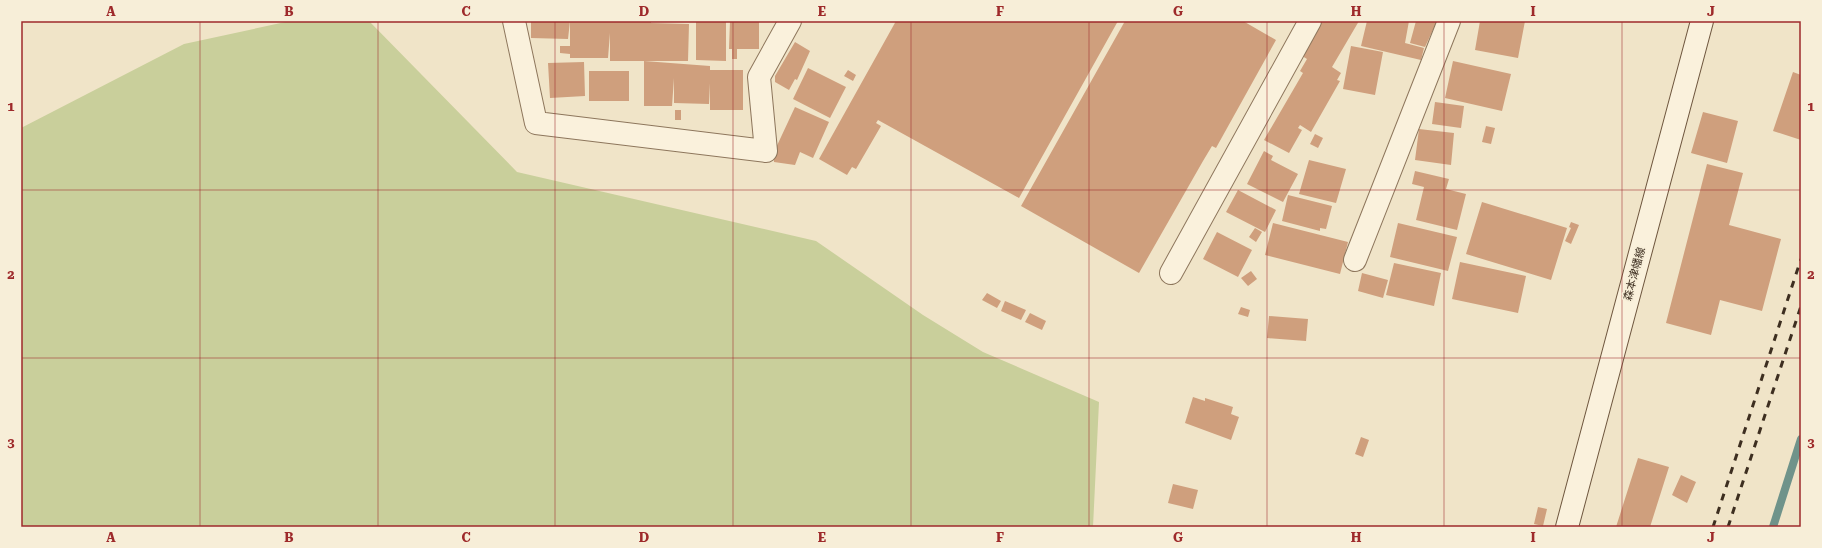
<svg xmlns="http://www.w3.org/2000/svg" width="1822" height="548" viewBox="0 0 1822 548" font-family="'Roboto Serif','Noto Sans JP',serif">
<rect width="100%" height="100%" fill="#f0e4c8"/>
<!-- green -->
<path fill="#c9cf9b" d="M290 21H369L517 172 816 241 923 315 983 352 1099 402 1093 527H21V128L184 44Z"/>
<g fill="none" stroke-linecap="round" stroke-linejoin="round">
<!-- stream -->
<path stroke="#6f938a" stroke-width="8" d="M1773 527 1801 439"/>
</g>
<!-- building -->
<path fill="#cf9f7d" d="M531 21H570L568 39 531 38Z
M570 21H651V23L689 24 688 61H610V33L608 58H570V54L560 53V46H570Z
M696 21H726V61L696 60Z
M730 21H759V49H729Z
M896 21H1118L1019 198 878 120 876 123 881 126 856 169 852 167 847 175 819 159Z
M1125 21H1243L1276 40 1216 148 1212 146 1203 161 1139 273 1021 206Z
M1318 21H1359L1332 67 1341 73 1337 80 1340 81 1311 132 1300 125 1298 128 1302 130 1289 153 1264 140 1303 73 1300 71 1307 59 1299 54Z
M1367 21H1409L1405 43 1424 48 1421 60 1361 46Z
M1416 21H1437L1425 47 1410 43Z
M1480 21H1525L1518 58 1475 50Z
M795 42 810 51 797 80 795 79 789 90 775 82V76Z
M1351 46 1383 52 1375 95 1343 89Z
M732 49H737V59H732Z
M644 61 710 66V70H743V110H710V83L709 104 674 103V78L672 106H644Z
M1453 61 1511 74 1502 111 1445 98Z
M584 62 585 96 550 98 548 63Z
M808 68 846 87 830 118 793 99Z
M848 70 856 75 853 81 844 76Z
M589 71H629V101H589Z
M1793 72 1801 75V140L1773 131Z
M1435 102 1464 106 1461 128 1432 124Z
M795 107 829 122 813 158 800 152 795 165 774 162V152Z
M675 110H681V120H675Z
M1703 112 1738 121 1727 163 1691 153Z
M1486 126 1495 128 1491 144 1482 142Z
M1419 129 1454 133 1451 165 1415 160Z
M1315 134 1323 138 1318 148 1310 144Z
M1264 151 1273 156 1271 160 1298 174 1283 202 1247 184Z
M1309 160 1346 169 1336 203 1299 194Z
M1707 164 1743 173 1729 225 1781 239 1762 311 1720 300 1711 335 1666 323Z
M1415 171 1449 179 1446 189 1466 194 1457 230 1416 220 1424 187 1412 184Z
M1238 190 1276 210 1265 232 1226 212Z
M1288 195 1332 206 1326 229 1320 228V231L1282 221Z
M1482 202 1567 228 1551 280 1466 254Z
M1571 222 1579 225 1571 244 1565 241 1571 228 1569 227Z
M1273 223 1348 242 1340 274 1265 255Z
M1398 223 1457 237 1448 271 1390 257Z
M1255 228 1262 232 1256 242 1249 237Z
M1217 232 1252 250 1238 277 1203 259Z
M1460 262 1526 276 1518 313 1452 299Z
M1394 263 1441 273 1434 306 1386 295Z
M1251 271 1257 279 1248 286 1241 278Z
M1362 273 1388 280 1383 298 1358 291Z
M987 293 1001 301 997 308 982 300Z
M1005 301 1026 310 1021 320 1001 311Z
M1241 307 1250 310 1248 317 1238 314Z
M1030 313 1046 321 1042 330 1025 322Z
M1269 316 1308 319 1306 341 1267 338Z
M1193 397 1205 401V398L1233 407 1231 414 1239 417 1231 440 1185 423Z
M1361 437 1369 440 1363 457 1355 454Z
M1638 458 1669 467 1650 527H1616Z
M1681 475 1696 482 1687 503 1672 495Z
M1173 484 1198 490 1193 509 1168 503Z
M1538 507 1547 509 1543 526 1534 524Z"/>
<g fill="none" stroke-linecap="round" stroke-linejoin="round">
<defs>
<path id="street" d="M514 21 536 123 766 151 759 77 790 21
M1355 260 1449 21
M1171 273 1310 21"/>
<path id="secondary" d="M1567 527 1702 21"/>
</defs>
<!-- street casing -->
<use href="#street" stroke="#8d765c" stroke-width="24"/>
<!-- secondary casing -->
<use href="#secondary" stroke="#6f573f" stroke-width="24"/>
<!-- street -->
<use href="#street" stroke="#faf1dc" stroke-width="22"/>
<!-- secondary -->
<use href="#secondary" stroke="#faf1dc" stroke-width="22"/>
<!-- rail -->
<path stroke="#3d2e20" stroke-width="3" stroke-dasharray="7 7" stroke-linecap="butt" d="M1713 527 1801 259
M1728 527 1801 306"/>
</g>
<!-- grid -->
<path fill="none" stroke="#9e2a2b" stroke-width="1" stroke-opacity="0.55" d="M200 21V527M378 21V527M555 21V527M733 21V527M911 21V527M1089 21V527M1267 21V527M1444 21V527M1622 21V527M21 190H1801M21 358H1801"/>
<g text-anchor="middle" stroke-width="3" stroke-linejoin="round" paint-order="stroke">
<!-- street labels -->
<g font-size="11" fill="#3d2e20" stroke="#f7eed8">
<text transform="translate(1634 274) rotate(-75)" y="4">森本津幡線</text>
</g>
</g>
<!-- border -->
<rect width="1822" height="548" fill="none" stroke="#f7eed8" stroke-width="44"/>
<rect x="22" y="22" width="1778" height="504" fill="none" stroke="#9e2a2b" stroke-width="1.5"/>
<g font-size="13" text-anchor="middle" font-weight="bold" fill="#9e2a2b">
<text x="111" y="16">A</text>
<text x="289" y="16">B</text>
<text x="466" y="16">C</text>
<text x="644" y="16">D</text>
<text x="822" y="16">E</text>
<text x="1000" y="16">F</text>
<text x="1178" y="16">G</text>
<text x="1356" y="16">H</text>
<text x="1533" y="16">I</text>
<text x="1711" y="16">J</text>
<text x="11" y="111">1</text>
<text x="1811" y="111">1</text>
<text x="11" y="279">2</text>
<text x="1811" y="279">2</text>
<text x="11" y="447">3</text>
<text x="1811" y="447">3</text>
<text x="111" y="542">A</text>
<text x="289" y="542">B</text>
<text x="466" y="542">C</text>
<text x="644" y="542">D</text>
<text x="822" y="542">E</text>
<text x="1000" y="542">F</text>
<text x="1178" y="542">G</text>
<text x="1356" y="542">H</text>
<text x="1533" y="542">I</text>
<text x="1711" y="542">J</text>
</g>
</svg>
